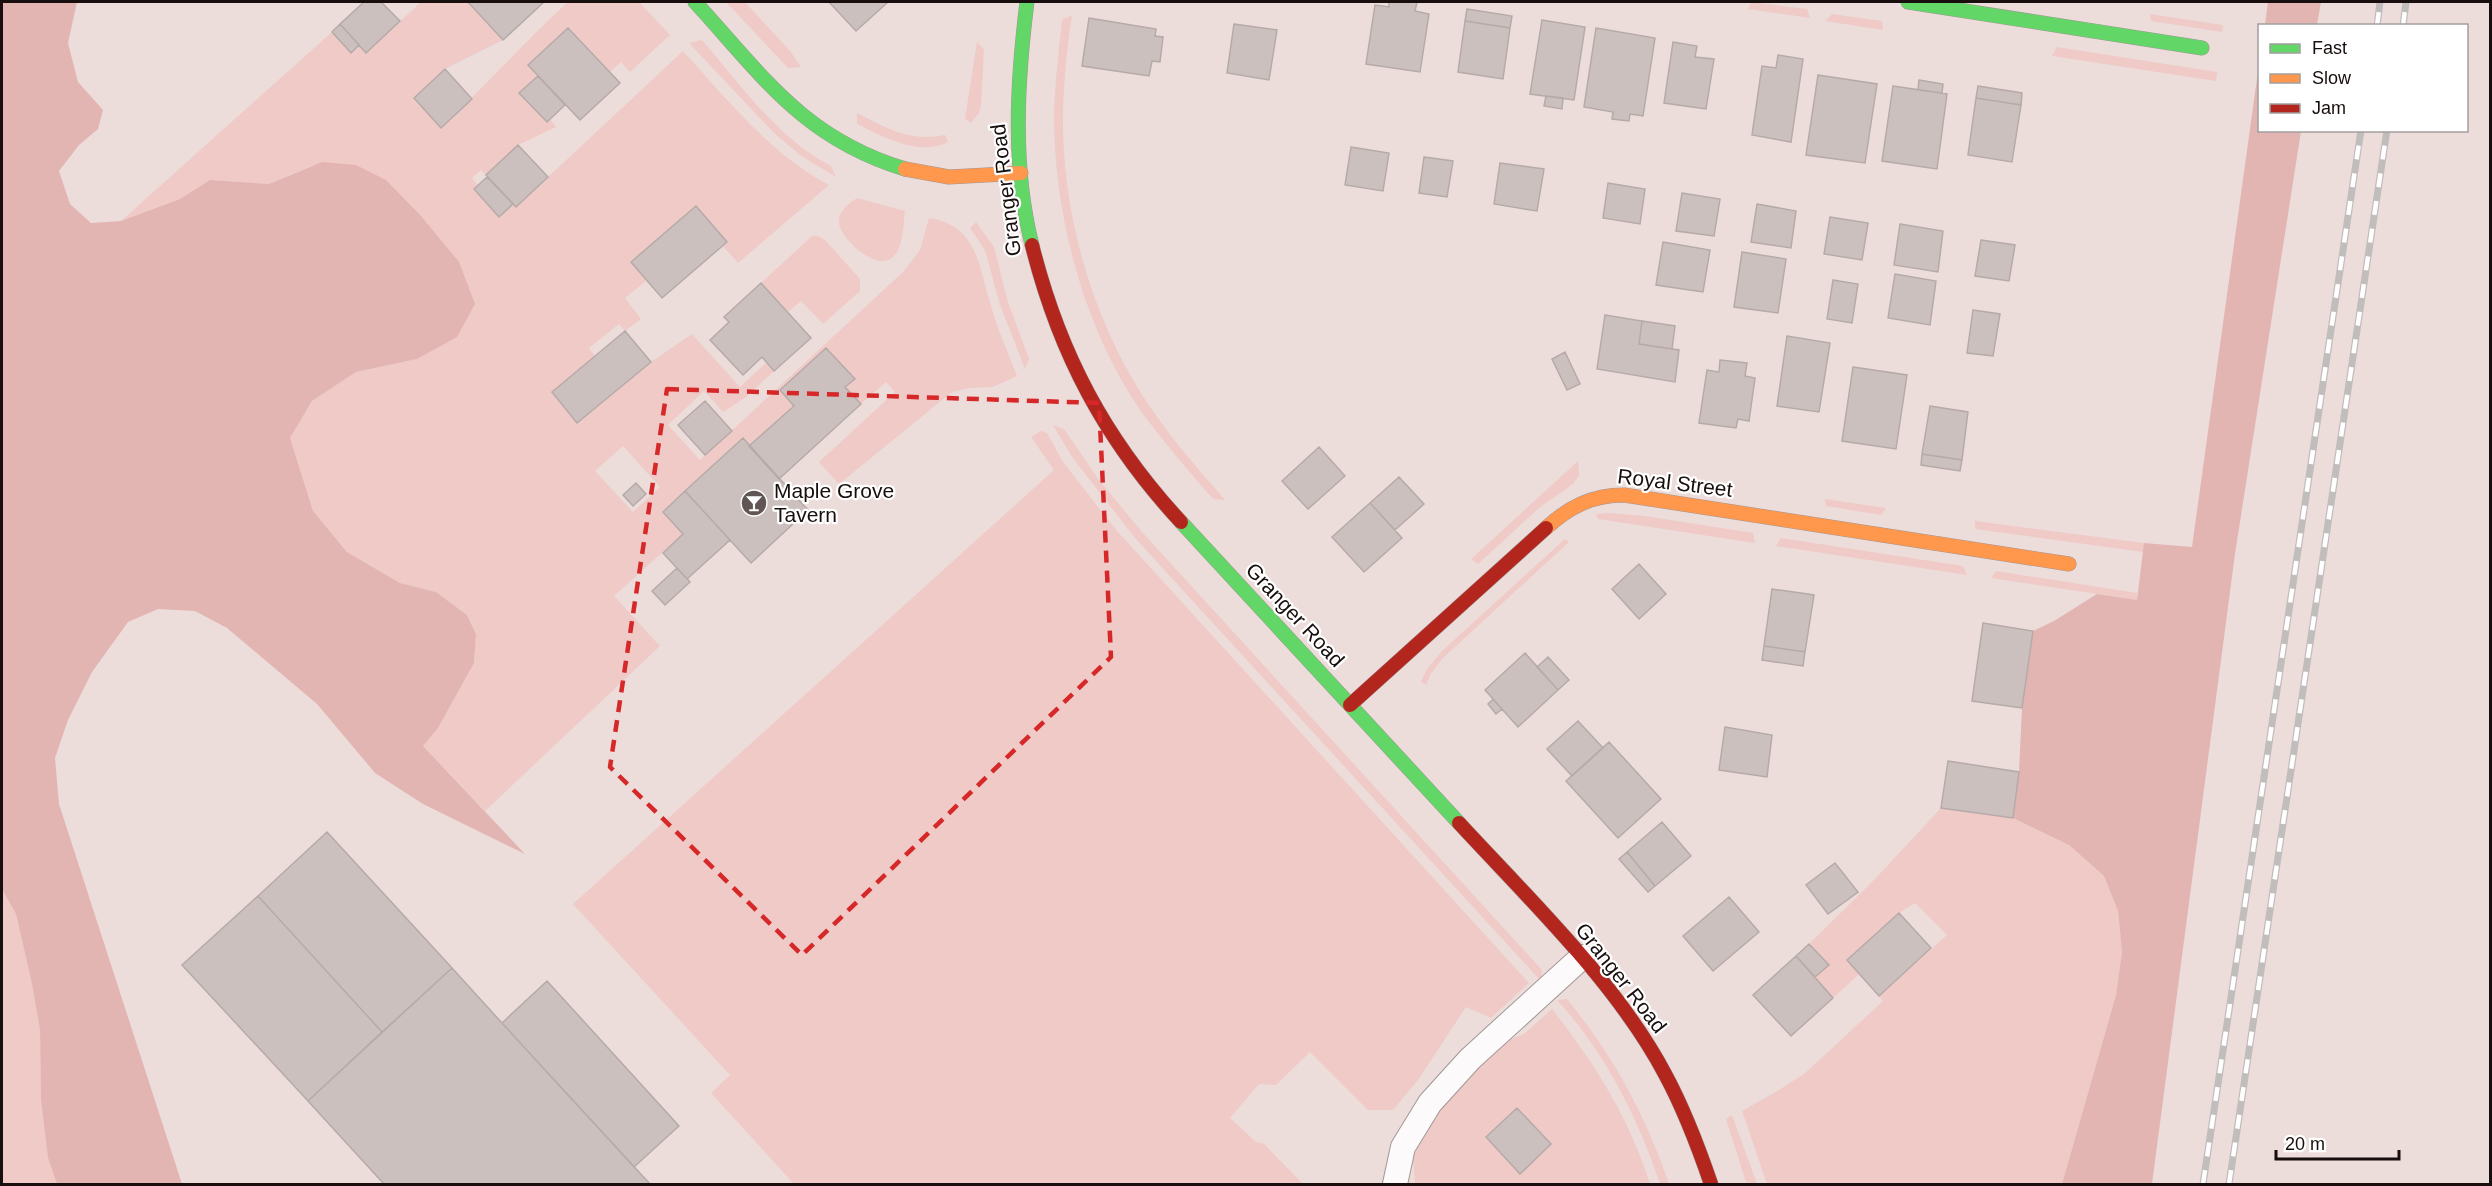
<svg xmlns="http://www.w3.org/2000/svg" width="2492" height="1186" viewBox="0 0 2492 1186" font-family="Helvetica,sans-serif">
<rect width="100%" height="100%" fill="#ecdddb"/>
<!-- green -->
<path fill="#efcac7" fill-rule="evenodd" d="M421 2H468L503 40 445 69 414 98 441 127C485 87 524 42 568 2H639L670 35 630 72 621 62 610 72 568 28 528 65 538 76 520 93 546 122 550 119 556 127 518 145 486 175 481 170 472 178 478 185 474 190 499 216 513 204 516 207 683 51C728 100 769 153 829 185L738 263 722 245 696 206 631 261 647 280 625 298 641 319 625 331 619 324 589 348 595 356 552 392 577 422 651 362 692 334 740 387 767 362 774 371 746 397 723 412 704 391 668 425 700 460 904 271 920 250 929 218C978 225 979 268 991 306 998 330 1008 353 1017 376L993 387 969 388 952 392 839 484 819 462 895 392 886 382 861 404 845 387 855 379 826 348 781 390 794 406 749 446 743 439 663 511 683 534 614 596 660 646 485 811 423 746 438 728 474 663 476 634 467 615 436 592 400 583 347 552 313 511 290 438 312 401 356 372 417 359 311 166 269 184 210 180 180 199 121 221 332 32 351 52 359 45 366 53ZM623 446 660 487 633 512 595 471Z
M726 2H745L791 52 801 67 788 68Z
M1751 2 1807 9 1810 18 1748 9Z
M1832 14 1882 21 1883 30 1825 21Z
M2150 14 2223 25 2222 32 2151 21Z
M1072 15C1067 47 1064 78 1063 110 1061 214 1093 325 1153 411 1174 442 1200 471 1225 500L1213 499C1190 473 1167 446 1146 418 1085 335 1053 214 1054 112 1055 81 1059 51 1062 20Z
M702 40C740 84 778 139 831 166L836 177 800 155 774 133 689 43Z
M977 42 984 50 981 105 979 113 971 123 965 119Z
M2057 47 2217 72 2216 81 2052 56Z
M857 113C889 129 909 142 945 135L948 142C919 157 884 137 857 124Z
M857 198 905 211C903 225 904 245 894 256 877 274 840 238 839 223 838 211 848 204 857 198Z
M976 222 994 247 1008 302 1029 359 1025 369 1000 305 985 250 970 228Z
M812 236H818L825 240 860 279V291L823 324 801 301 788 312 761 283Z
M1053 425 1064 429 1099 480 1142 532 1542 970 1541 981 1135 538 1072 457Z
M1041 431 1047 433 1063 462 1117 531 1529 983 1491 1018 1466 1007 1418 1080 1393 1110H1368L1310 1052 1276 1085 1259 1084 1230 1118 1256 1142 1264 1144 1303 1184H794L711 1093 730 1075 573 904 1054 470 1031 437Z
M1578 461 1579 475 1573 484 1539 508 1478 564 1471 559Z
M1825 499 1886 508 1881 515 1826 506Z
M1609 513 1645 516 1753 533 1755 543 1598 519 1596 514Z
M1975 521 2144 543 2143 552 1975 529Z
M1781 538 1963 566 1967 575 1776 546Z
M1565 539 1569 542 1442 659 1430 675 1426 685 1421 682 1427 669 1442 651Z
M1996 571 2137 593V600L1991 578Z
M1941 808 2013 818 2069 845 2104 876 2118 911 2122 952 2116 995 2062 1184H1767L1742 1111 1779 1090 1804 1074 1883 1001 1879 996 1947 935 1915 903 1899 913 1847 960 1859 974 1833 998 1815 977 1829 965 1809 944 1874 880Z
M2 889 16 914 32 984 40 1030 41 1100 48 1158 57 1184H2Z
M1567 999C1613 1055 1646 1116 1669 1184H1660C1638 1118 1605 1052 1557 1000Z
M1552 1009C1595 1064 1629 1117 1650 1184H1415L1413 1157 1432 1119 1480 1066 1509 1040 1524 1034Z
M1732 1115 1757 1184 1746 1182 1726 1119Z"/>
<!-- forest -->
<path fill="#e3b5b2" d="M2 2H77L68 43 78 82 103 110 98 129 79 145 59 171 70 204 91 223 121 221 180 199 210 180 269 184 322 162 356 165 386 180 421 216 459 262 475 304 457 337 417 359 356 372 312 401 290 438 313 511 347 552 400 583 436 592 467 615 476 634 474 663 438 728 423 746 525 854 423 804 375 773 317 704 227 628 195 611 158 609 128 622 92 672 68 720 55 758 59 804 182 1184H57L48 1158 41 1100 40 1030 32 984 16 914 2 889Z
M2268 2H2321L2317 25H2265Z
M2259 64 2260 130 2301 131 2235 554 2152 1184H2062L2116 995 2122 952 2118 911 2104 876 2069 845 2013 818 2019 772 2022 708 2033 631 2054 621 2097 594 2137 600 2144 543 2192 547Z"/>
<!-- building -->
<path fill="#ccc0bf" stroke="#b6aaa9" stroke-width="1.5" d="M364 2H381L400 21 366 53 340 24Z
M468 2H544L503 40Z
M829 2H888L856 31Z
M1389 2H1417L1415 11 1429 14 1420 72 1366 64 1375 5 1389 7Z
M1467 9 1512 16 1510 28 1465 21Z
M1089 18 1156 29 1155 36 1163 37 1160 62 1152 61 1149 76 1082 66Z
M1542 20 1585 27 1574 100 1530 94Z
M1465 21 1510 28 1503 79 1458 72Z
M340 24 359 45 351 53 332 32Z
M1234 24 1277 30 1269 80 1227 73Z
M568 28 620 83 580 120 528 65Z
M1596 28 1655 38 1643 116 1630 114 1629 121 1612 119 1613 112 1584 107Z
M1673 42 1697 46 1695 57 1714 59 1706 109 1664 103Z
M1778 55 1803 59 1791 142 1752 135 1762 66 1776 68Z
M445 69 472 99 441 128 414 98Z
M1818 75 1877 84 1865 163 1806 155Z
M538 76 565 105 547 122 519 93Z
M1919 80 1943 84 1942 93 1918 90Z
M1893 86 1947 94 1937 169 1882 161Z
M1978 86 2022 93 2021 105 1976 98Z
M1546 96 1563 98 1562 109 1544 106Z
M1976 98 2021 105 2012 162 1968 155Z
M518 145 548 177 516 207 486 175Z
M1351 147 1389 153 1383 191 1345 185Z
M1424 157 1453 161 1447 197 1419 193Z
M1500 163 1544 169 1537 211 1494 204Z
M487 177 513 204 499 217 474 189Z
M1608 183 1645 189 1640 224 1603 218Z
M1682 193 1720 199 1714 236 1676 231Z
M1757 204 1796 211 1791 248 1751 242Z
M696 206 727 242 662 298 631 262Z
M1830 217 1868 223 1862 260 1824 254Z
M1900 224 1943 231 1938 272 1894 265Z
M1981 240 2015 245 2009 281 1975 276Z
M1663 242 1710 250 1703 292 1656 285Z
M1742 252 1786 259 1778 313 1734 307Z
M1895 274 1936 281 1930 325 1888 318Z
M1833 280 1858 284 1852 323 1827 319Z
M761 283 811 338 774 371 762 357 743 375 710 340 729 322 724 317Z
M1973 310 2000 314 1993 356 1967 353Z
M1605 315 1642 321 1639 344 1679 350 1675 382 1597 369Z
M1642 321 1675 326 1672 349 1639 344Z
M625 331 651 362 577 423 552 392Z
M1787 336 1830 343 1819 412 1777 406Z
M826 348 855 379 845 387 861 404 779 479 749 446 794 406 780 390Z
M1565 352 1580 384 1567 390 1552 359Z
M1720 360 1747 363 1745 376 1755 378 1749 421 1738 419 1736 428 1699 423 1707 370 1719 372Z
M1853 367 1907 375 1896 449 1842 441Z
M705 401 732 431 705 455 678 425Z
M1930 406 1968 412 1962 460 1922 454Z
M743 438 808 510 751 563 685 491Z
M1319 447 1345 476 1308 509 1282 481Z
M1922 454 1962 460 1960 471 1921 465Z
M1399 477 1424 504 1395 530 1370 503Z
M636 483 646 494 633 506 623 495Z
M685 491 730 540 687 579 663 553 683 534 663 512Z
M1370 503 1402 538 1364 572 1332 537Z
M1639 564 1666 594 1639 619 1612 589Z
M677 568 690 582 665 605 652 591Z
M1772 589 1814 595 1805 652 1764 646Z
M1983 623 2033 631 2022 708 1972 701Z
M1764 646 1805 652 1803 666 1762 660Z
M1525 653 1558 690 1518 727 1485 690Z
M1548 657 1569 680 1558 690 1537 667Z
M1493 699 1502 709 1496 714 1488 704Z
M1578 721 1603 748 1572 776 1547 749Z
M1725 727 1772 735 1767 777 1719 770Z
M1609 742 1661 799 1618 838 1566 781Z
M1948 761 2019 772 2013 818 1941 808Z
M1662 822 1691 856 1655 886 1627 852Z
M327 832 452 968 382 1032 258 896Z
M1627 852 1655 886 1648 892 1619 859Z
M1835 863 1858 892 1828 914 1806 885Z
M258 896 382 1032 308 1101 182 965Z
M1729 897 1759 932 1713 971 1683 936Z
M1899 913 1931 948 1879 996 1847 960Z
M1809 944 1829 965 1815 977 1796 956Z
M1796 956 1833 998 1791 1036 1753 995Z
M452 968 502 1023 650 1184H384L308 1101Z
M547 981 679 1126 634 1167 502 1023Z
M1517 1108 1551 1144 1520 1174 1486 1137Z"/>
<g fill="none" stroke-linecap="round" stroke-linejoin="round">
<defs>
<path id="lane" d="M1395 1184 1403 1147 1430 1103 1470 1059 1582 957"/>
<path id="fast" d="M695 2C763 76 803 138 905 169
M1027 2C1017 82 1012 166 1032 245
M1908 2 2202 48
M1181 522 1459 823"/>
<path id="slow" d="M905 169 949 177 1021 173
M1546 528C1569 507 1592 495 1624 495L2069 564"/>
<path id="jam" d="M1032 245C1059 353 1105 440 1181 522
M1350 705 1546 528
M1459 823C1529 899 1617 983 1665 1074 1684 1109 1698 1146 1711 1184"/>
</defs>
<!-- lane casing -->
<use href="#lane" stroke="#a19695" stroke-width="26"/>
<!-- fast casing -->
<use href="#fast" stroke="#a19695" stroke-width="15"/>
<!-- slow casing -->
<use href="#slow" stroke="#a19695" stroke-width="15"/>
<!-- jam casing -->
<use href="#jam" stroke="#a19695" stroke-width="15"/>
<!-- lane -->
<use href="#lane" stroke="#fcfafa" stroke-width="24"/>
<!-- fast -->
<use href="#fast" stroke="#63d668" stroke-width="14"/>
<!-- slow -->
<use href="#slow" stroke="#ff974d" stroke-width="14"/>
<!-- jam -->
<use href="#jam" stroke="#b3261e" stroke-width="14"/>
<defs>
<path id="rail" d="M2377 26 2380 2
M2403 26 2406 2
M2203 1184 2361 130
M2229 1184 2387 130"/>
</defs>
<!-- rail casing -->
<use href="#rail" stroke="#c1bdbc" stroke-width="7"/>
<!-- rail -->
<use href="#rail" stroke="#fff" stroke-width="4.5" stroke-dasharray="14" stroke-linecap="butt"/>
</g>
<!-- marked area -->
<path fill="none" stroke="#d62828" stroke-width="4.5" stroke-dasharray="12 8" stroke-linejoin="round" d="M667 389 1099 403 1111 657 802 955 610 767Z"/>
<!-- icons -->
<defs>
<symbol id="bar-disc" viewBox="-11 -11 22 22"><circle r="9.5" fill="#625655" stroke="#fff"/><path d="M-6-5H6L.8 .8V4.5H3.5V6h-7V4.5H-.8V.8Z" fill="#fff"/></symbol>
</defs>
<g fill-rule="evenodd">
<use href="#bar-disc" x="739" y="488" width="30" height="30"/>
</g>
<g text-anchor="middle" stroke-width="4.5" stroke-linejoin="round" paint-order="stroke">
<!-- street labels -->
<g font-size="21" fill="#170e0d" stroke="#fff">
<text transform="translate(1006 190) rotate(-97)" y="7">Granger Road</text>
<text transform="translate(1675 483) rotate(7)" y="7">Royal Street</text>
<text transform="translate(1295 615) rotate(47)" y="7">Granger Road</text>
<text transform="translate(1621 978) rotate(52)" y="7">Granger Road</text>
</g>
<!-- poi labels -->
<g font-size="21" fill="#170e0d" stroke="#fff" text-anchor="start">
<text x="774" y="498">Maple Grove<tspan x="774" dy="24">Tavern</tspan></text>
</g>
</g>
<!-- border -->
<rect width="2492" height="1186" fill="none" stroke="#170e0d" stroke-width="6"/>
<!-- legend -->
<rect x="2258" y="24" width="210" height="108" fill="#ffffff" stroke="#a29f9e" stroke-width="1.5"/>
<rect x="2270" y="44" width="30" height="9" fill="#63d668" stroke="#a29f9e" stroke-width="1.5"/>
<text x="2312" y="54" font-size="18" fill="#170e0d">Fast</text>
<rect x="2270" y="74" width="30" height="9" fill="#ff974d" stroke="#a29f9e" stroke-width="1.5"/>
<text x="2312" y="84" font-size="18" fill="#170e0d">Slow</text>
<rect x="2270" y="104" width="30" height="9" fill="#b3261e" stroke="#a29f9e" stroke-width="1.5"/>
<text x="2312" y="114" font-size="18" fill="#170e0d">Jam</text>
<!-- scale -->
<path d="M2276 1150v9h123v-9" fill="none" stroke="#170e0d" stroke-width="3"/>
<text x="2285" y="1150" font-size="18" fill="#170e0d" stroke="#ffffff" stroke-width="4.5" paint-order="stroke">20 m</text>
</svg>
